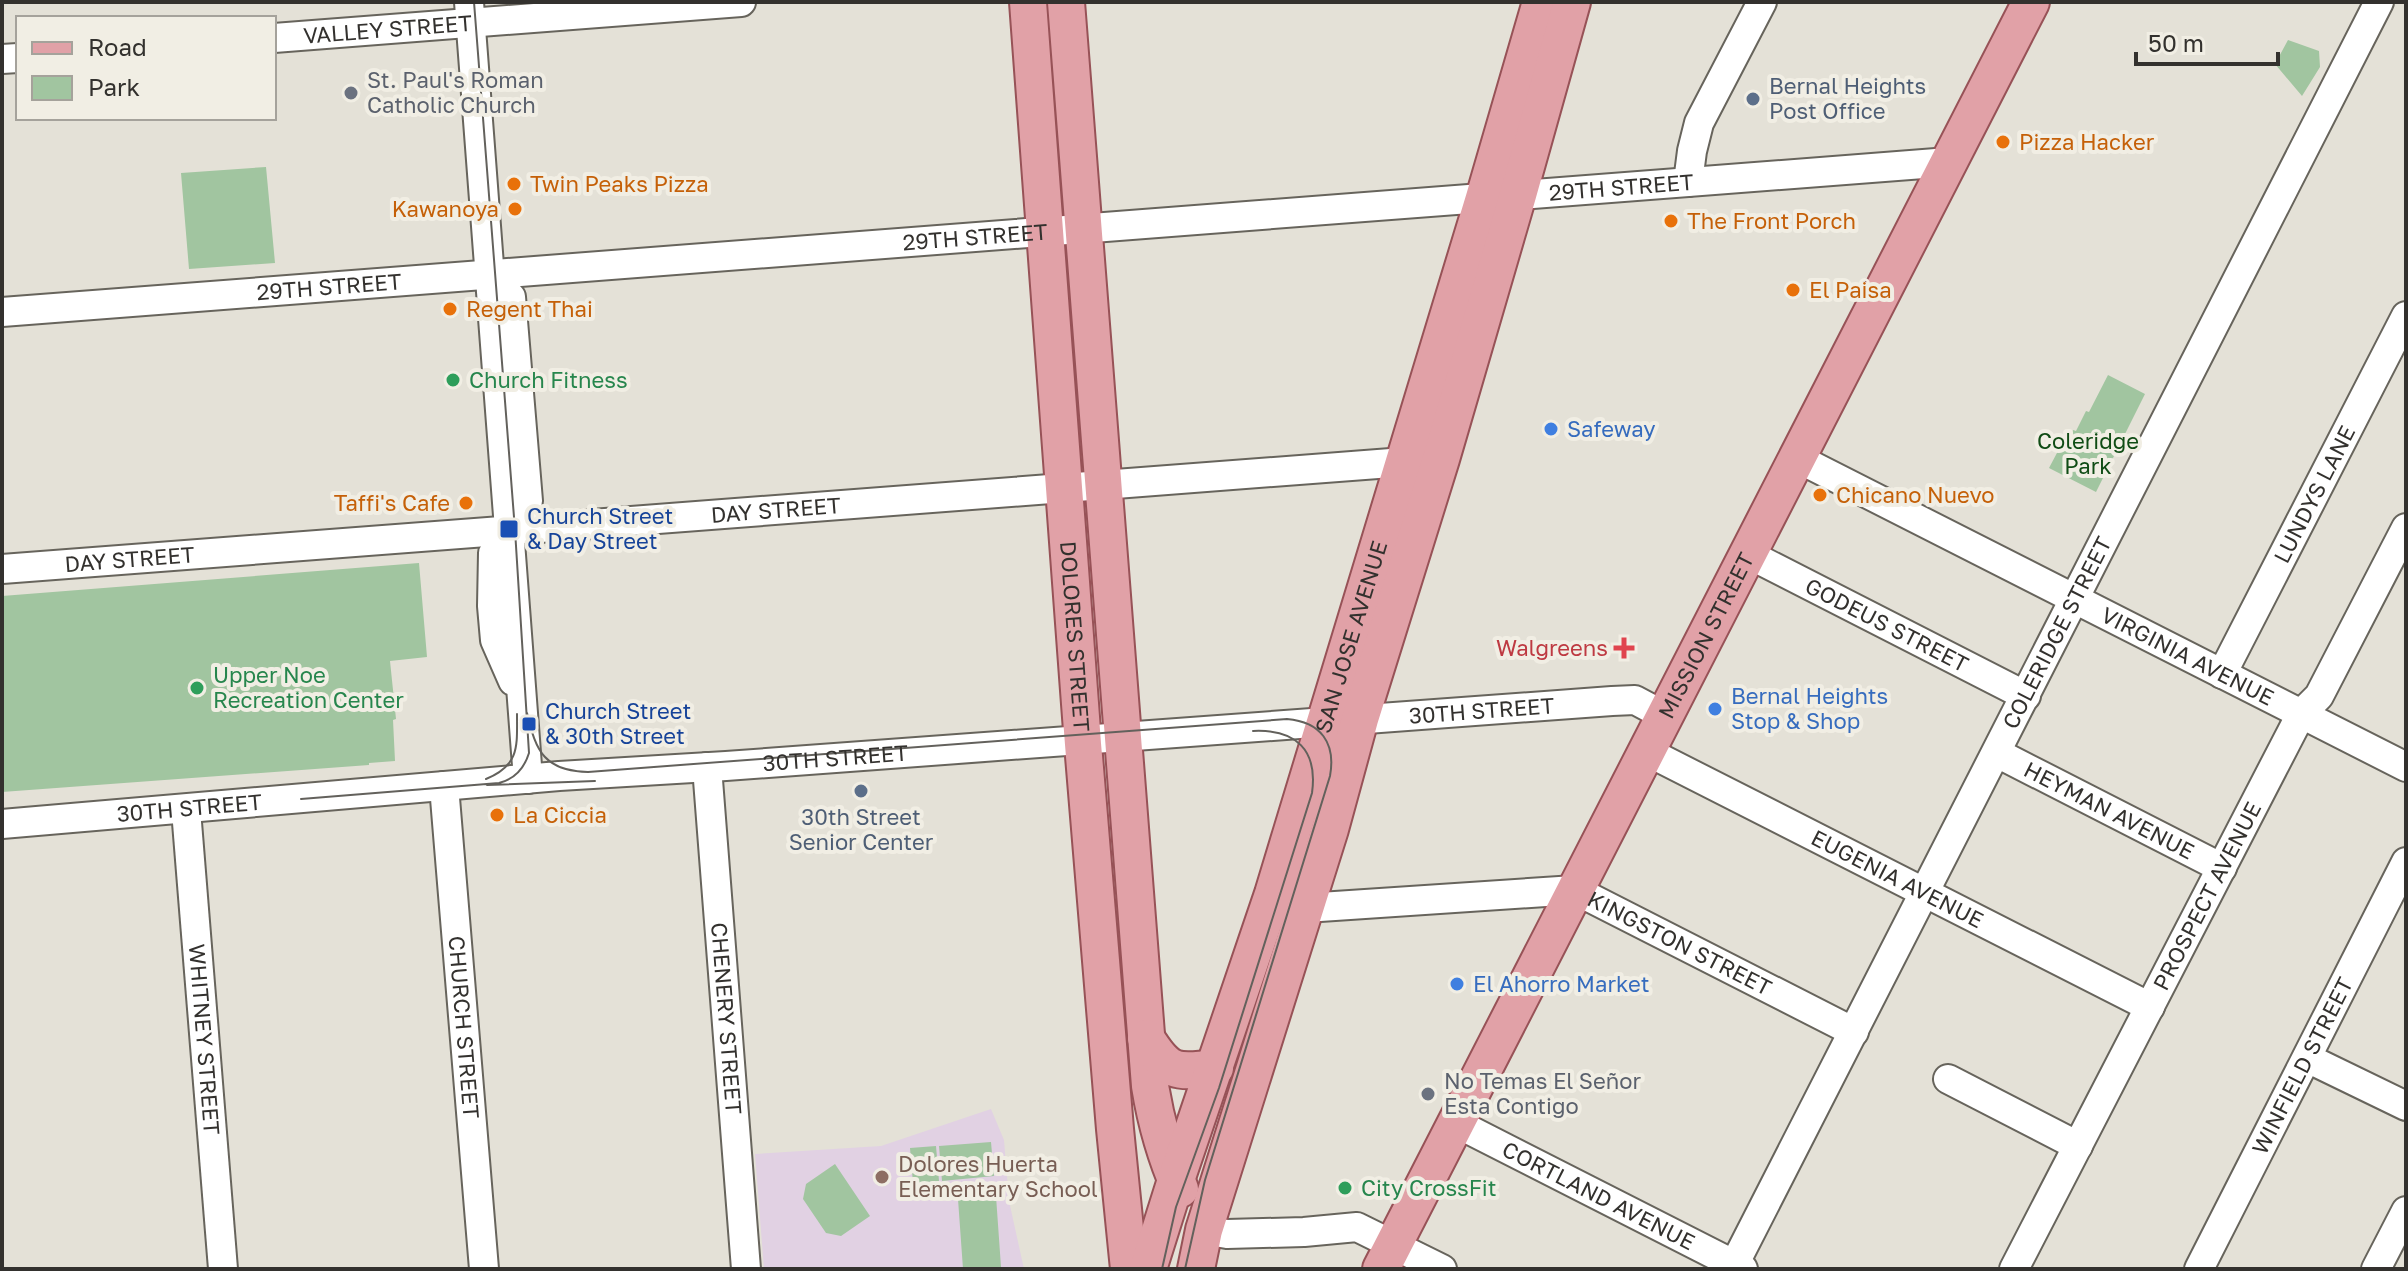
<svg xmlns="http://www.w3.org/2000/svg" width="2408" height="1271" viewBox="0 0 2408 1271" font-family="'Golos Text',sans-serif">
<rect width="100%" height="100%" fill="#e4e1d7"/>
<!-- education -->
<path fill="#e1d1e3" d="M991 1109 1004 1140 1009 1201 1024 1269H764L755 1154 881 1146Z"/>
<!-- green -->
<path fill="#a1c5a0" d="M2288 40 2319 51 2320 67 2302 96 2275 64Z
M266 167 275 263 189 269 181 173Z
M2108 375 2145 394 2096 492 2049 468 2058 451 2061 452 2073 430 2076 431 2086 411 2089 412Z
M419 563 427 657 390 661 396 719 393 720 395 761 369 763V765L2 792V596Z
M991 1142 994 1176 942 1181 939 1146Z
M936 1146 939 1181 913 1183 910 1148Z
M835 1164 870 1216 841 1236 826 1233 803 1199 806 1184Z
M995 1182 1001 1267 963 1269 957 1185Z"/>
<g fill="none" stroke-linecap="round" stroke-linejoin="round">
<defs>
<g id="minor">
<path d="M469 2 528 779"/>
<path id="s1" d="M274 38 741 2"/>
<path d="M2 59 18 58"/>
<path d="M1688 182 1692 151 1699 123 1762 2"/>
<path d="M488 274 511 297 528 501 510 530 493 553 492 606 495 640 513 681"/>
<path id="s2" d="M2 312 1949 162"/>
<path id="s3" d="M1797 458 2406 767"/>
<path id="s4" d="M1748 554 2026 696"/>
<path id="s5" d="M2 569 1404 462"/>
<path id="s6" d="M2222 674 2406 316"/>
<path id="s7" d="M1646 751 2150 1007"/>
<path id="s8" d="M1997 753 2222 868"/>
<path id="s9" d="M707 767 746 1269"/>
<path id="s10" d="M444 786 484 1269"/>
<path id="s11" d="M186 810 223 1269"/>
<path id="s12" d="M2 824 559 776 726 766 1612 701 1635 700 1665 716"/>
<path id="s13" d="M1305 908 1575 890 1854 1032"/>
<path d="M2307 1058 2406 1106"/>
<path d="M1948 1079 2078 1146"/>
<path id="s14" d="M1456 1123 1743 1269"/>
<path d="M1204 1230 1227 1234 1304 1232 1357 1227 1442 1269"/>
<path id="s15" d="M1734 1265 2379 2"/>
<path id="s16" d="M2014 1269 2301 714 2319 696 2406 528"/>
<path id="s17" d="M2199 1269 2406 862"/>
<path d="M2376 1269 2406 1211"/>
</g>
<g id="major">
<path id="s18" d="M1028 2 1083 744 1115 1129 1129 1269"/>
<path d="M1066 2 1150 1086C1156 1122 1165 1155 1180 1189"/>
<path d="M1146 1038C1168 1073 1175 1073 1215 1068"/>
<path id="s19" d="M1148 1269 1176 1180 1273 894 1484 198 1541 2"/>
<path d="M1196 1269 1204 1230 1330 829 1360 719 1441 459 1518 195 1572 2"/>
<path id="s20" d="M1381 1269 2031 2"/>
</g>
</defs>
<!-- minor casing -->
<use href="#minor" stroke="#67645c" stroke-width="32"/>
<!-- major casing -->
<use href="#major" stroke="#975257" stroke-width="40"/>
<!-- minor -->
<use href="#minor" stroke="#fff" stroke-width="28"/>
<!-- major -->
<use href="#major" stroke="#e1a1a7" stroke-width="36"/>
<!-- tram -->
<path stroke="#63615c" stroke-width="2" d="M527 713C536 752 545 771 588 772L1287 719C1321 722 1336 743 1330 776L1205 1180 1185 1269
M486 779C520 765 517 746 517 714
M487 785 595 781
M301 799 499 783C515 779 524 769 529 753L515 530 474 2
M1162 1269 1176 1207 1219 1088 1312 793C1318 750 1296 729 1253 731"/>
</g>
<!-- markers -->
<g fill="#6b7280" stroke="#f1eee4" stroke-width="3">
<circle cx="351" cy="93" r="8"/>
<circle cx="1428" cy="1094" r="8"/>
</g>
<g fill="#5c6f8a" stroke="#f1eee4" stroke-width="3">
<circle cx="1753" cy="99" r="8"/>
<circle cx="861" cy="791" r="8"/>
</g>
<g fill="#e8710a" stroke="#f1eee4" stroke-width="3">
<circle cx="2003" cy="142" r="8"/>
<circle cx="514" cy="184" r="8"/>
<circle cx="515" cy="209" r="8"/>
<circle cx="1671" cy="221" r="8"/>
<circle cx="1793" cy="290" r="8"/>
<circle cx="450" cy="309" r="8"/>
<circle cx="1820" cy="495" r="8"/>
<circle cx="466" cy="503" r="8"/>
<circle cx="497" cy="815" r="8"/>
</g>
<g fill="#2e9e5b" stroke="#f1eee4" stroke-width="3">
<circle cx="453" cy="380" r="8"/>
<circle cx="197" cy="688" r="8"/>
<circle cx="1345" cy="1188" r="8"/>
</g>
<g fill="#3f7fe0" stroke="#f1eee4" stroke-width="3">
<circle cx="1551" cy="429" r="8"/>
<circle cx="1715" cy="709" r="8"/>
<circle cx="1457" cy="984" r="8"/>
</g>
<g fill="#1a4fb4" stroke="#f1eee4" stroke-width="3">
<rect x="499" y="519" width="20" height="20" rx="4"/>
<rect x="521" y="716" width="16" height="16" rx="4"/>
</g>
<path fill="#e0444e" stroke="#f1eee4" stroke-width="3" d="M1620 636h8v8h8v8h-8v8h-8v-8h-8v-8h8z"/>
<circle fill="#8d6e63" stroke="#f1eee4" stroke-width="3" cx="882" cy="1177" r="8"/>
<g text-anchor="middle" stroke-width="8" stroke-linejoin="round" paint-order="stroke">
<!-- street labels -->
<g font-size="22" fill="#33312e" stroke="#f1eee4">
<text dy="8" stroke="none"><textPath href="#s1" startOffset="114">VALLEY STREET</textPath></text>
<text dy="8" stroke="none"><textPath href="#s2" startOffset="1624">29TH STREET</textPath></text>
<text dy="8" stroke="none"><textPath href="#s2" startOffset="976">29TH STREET</textPath></text>
<text dy="8" stroke="none"><textPath href="#s2" startOffset="328">29TH STREET</textPath></text>
<text dy="8" stroke="none"><textPath href="#s6" startOffset="202">LUNDYS LANE</textPath></text>
<text dy="8" stroke="none"><textPath href="#s5" startOffset="776">DAY STREET</textPath></text>
<text dy="8" stroke="none"><textPath href="#s5" startOffset="128">DAY STREET</textPath></text>
<text dy="8" stroke="none"><textPath href="#s4" startOffset="156">GODEUS STREET</textPath></text>
<text dy="8" stroke="none"><textPath href="#s15" startOffset="710">COLERIDGE STREET</textPath></text>
<text dy="8" stroke="none"><textPath href="#s20" startOffset="712">MISSION STREET</textPath></text>
<text dy="8" stroke="none"><textPath href="#s18" startOffset="636">DOLORES STREET</textPath></text>
<text dy="8" stroke="none"><textPath href="#s19" startOffset="664">SAN JOSE AVENUE</textPath></text>
<text dy="8" stroke="none"><textPath href="#s3" startOffset="438">VIRGINIA AVENUE</textPath></text>
<text dy="8" stroke="none"><textPath href="#s12" startOffset="1484">30TH STREET</textPath></text>
<text dy="8" stroke="none"><textPath href="#s12" startOffset="836">30TH STREET</textPath></text>
<text dy="8" stroke="none"><textPath href="#s12" startOffset="188">30TH STREET</textPath></text>
<text dy="8" stroke="none"><textPath href="#s8" startOffset="126">HEYMAN AVENUE</textPath></text>
<text dy="8" stroke="none"><textPath href="#s7" startOffset="282">EUGENIA AVENUE</textPath></text>
<text dy="8" stroke="none"><textPath href="#s16" startOffset="420">PROSPECT AVENUE</textPath></text>
<text dy="8" stroke="none"><textPath href="#s13" startOffset="388">KINGSTON STREET</textPath></text>
<text dy="8" stroke="none"><textPath href="#s9" startOffset="252">CHENERY STREET</textPath></text>
<text dy="8" stroke="none"><textPath href="#s10" startOffset="242">CHURCH STREET</textPath></text>
<text dy="8" stroke="none"><textPath href="#s11" startOffset="230">WHITNEY STREET</textPath></text>
<text dy="8" stroke="none"><textPath href="#s17" startOffset="228">WINFIELD STREET</textPath></text>
<text dy="8" stroke="none"><textPath href="#s14" startOffset="160">CORTLAND AVENUE</textPath></text>
</g>
<!-- worship labels -->
<g font-size="22" fill="#5b616d" stroke="#f1eee4" text-anchor="start">
<text x="367" y="88">St. Paul's Roman<tspan x="367" dy="25">Catholic Church</tspan></text>
<text x="1444" y="1089">No Temas El Señor<tspan x="1444" dy="25">Esta Contigo</tspan></text>
</g>
<!-- service labels -->
<g font-size="22" fill="#4e5e75" stroke="#f1eee4" text-anchor="start">
<text x="1769" y="94">Bernal Heights<tspan x="1769" dy="25">Post Office</tspan></text>
<text x="861" y="825" text-anchor="middle">30th Street<tspan x="861" dy="25">Senior Center</tspan></text>
</g>
<!-- food labels -->
<g font-size="22" fill="#c56008" stroke="#f1eee4" text-anchor="start">
<text x="2019" y="150">Pizza Hacker</text>
<text x="530" y="192">Twin Peaks Pizza</text>
<text x="499" y="217" text-anchor="end">Kawanoya</text>
<text x="1687" y="229">The Front Porch</text>
<text x="1809" y="298">El Paisa</text>
<text x="466" y="317">Regent Thai</text>
<text x="1836" y="503">Chicano Nuevo</text>
<text x="450" y="511" text-anchor="end">Taffi's Cafe</text>
<text x="513" y="823">La Ciccia</text>
</g>
<!-- leisure labels -->
<g font-size="22" fill="#27864d" stroke="#f1eee4" text-anchor="start">
<text x="469" y="388">Church Fitness</text>
<text x="213" y="683">Upper Noe<tspan x="213" dy="25">Recreation Center</tspan></text>
<text x="1361" y="1196">City CrossFit</text>
</g>
<!-- shop labels -->
<g font-size="22" fill="#366cbe" stroke="#f1eee4" text-anchor="start">
<text x="1567" y="437">Safeway</text>
<text x="1731" y="704">Bernal Heights<tspan x="1731" dy="25">Stop &amp; Shop</tspan></text>
<text x="1473" y="992">El Ahorro Market</text>
</g>
<!-- park labels -->
<g font-size="22" fill="#104c15" stroke="#f1eee4">
<text x="2088" y="449">Coleridge<tspan x="2088" dy="25">Park</tspan></text>
</g>
<!-- transit labels -->
<g font-size="22" fill="#164399" stroke="#f1eee4" text-anchor="start">
<text x="527" y="524">Church Street<tspan x="527" dy="25">&amp; Day Street</tspan></text>
<text x="545" y="719">Church Street<tspan x="545" dy="25">&amp; 30th Street</tspan></text>
</g>
<!-- health labels -->
<g font-size="22" fill="#be3a42" stroke="#f1eee4" text-anchor="end">
<text x="1608" y="656">Walgreens</text>
</g>
<!-- education labels -->
<g font-size="22" fill="#785e54" stroke="#f1eee4" text-anchor="start">
<text x="898" y="1172">Dolores Huerta<tspan x="898" dy="25">Elementary School</tspan></text>
</g>
</g>
<!-- border -->
<rect width="2408" height="1271" fill="none" stroke="#33312e" stroke-width="8"/>
<!-- legend -->
<rect x="16" y="16" width="260" height="104" fill="#f1eee4" stroke="#a5a29b" stroke-width="2"/>
<rect x="32" y="42" width="40" height="12" fill="#e1a1a7" stroke="#a5a29b" stroke-width="2"/>
<text x="88" y="56" font-size="24" fill="#33312e">Road</text>
<rect x="32" y="76" width="40" height="24" fill="#a1c5a0" stroke="#a5a29b" stroke-width="2"/>
<text x="88" y="96" font-size="24" fill="#33312e">Park</text>
<!-- scale -->
<path d="M2136 52v12h142v-12" fill="none" stroke="#33312e" stroke-width="4"/>
<text x="2148" y="52" font-size="24" fill="#33312e" stroke="#f1eee4" stroke-width="6" paint-order="stroke">50 m</text>
</svg>
